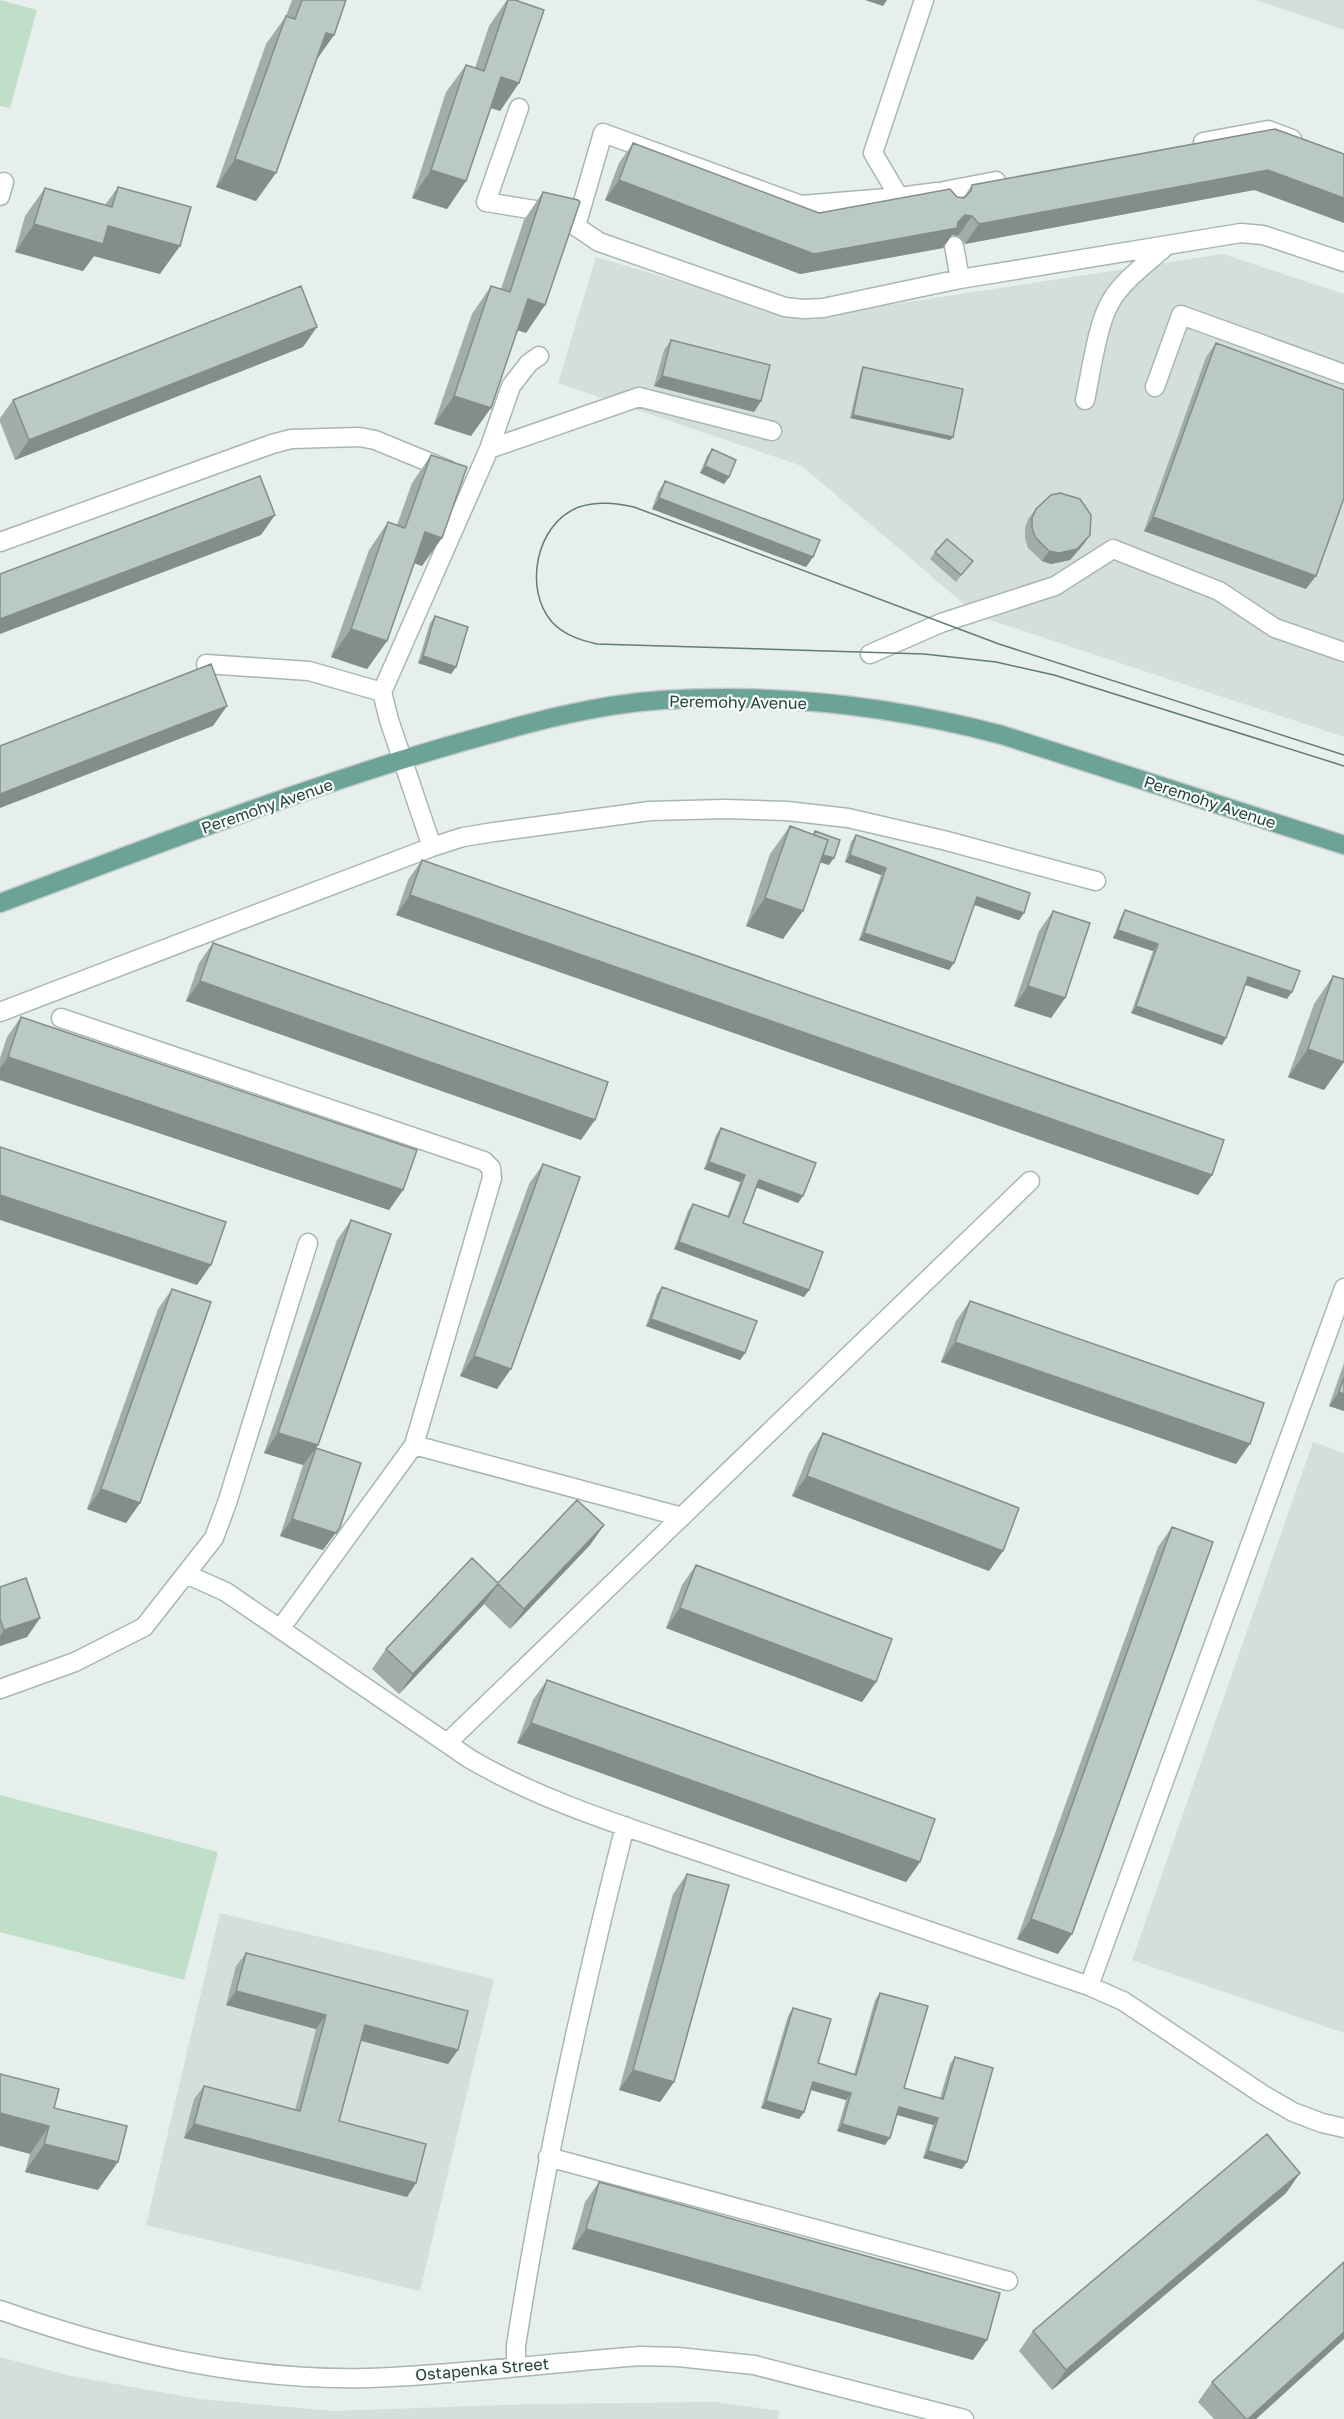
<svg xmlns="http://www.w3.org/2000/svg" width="1344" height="2419" viewBox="0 0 1344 2419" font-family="'Golos Text',sans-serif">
<rect width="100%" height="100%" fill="#e6efeb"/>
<!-- built -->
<path fill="#d4deda" d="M1256 0H1344V30Z
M1223 254 1344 294V737L978 616 802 466 558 383 596 257 803 318Z
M1313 1442 1344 1453V2033L1132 1960Z
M220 1913 494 1979 420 2291 146 2225Z
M0 2357 71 2376 199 2399 333 2411 533 2404 714 2402 780 2411 778 2419H0Z"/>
<!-- green -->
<path fill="#c0dfc9" d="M0 0 37 10 10 108 0 106Z
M0 1795 218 1852 184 1980 0 1932Z"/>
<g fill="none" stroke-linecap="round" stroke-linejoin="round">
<defs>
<path id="minor" d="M924 0 873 153 899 197 937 192
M519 108 486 202 535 210 562 217 599 242 785 307 803 309 823 308 960 279 1241 233 1263 235 1344 262
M1203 142 1268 130 1292 139
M944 191 996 181
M0 196 4 182
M576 226 603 133 801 205 899 197
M954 246 960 279
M1155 387 1181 315 1344 374
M1085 400C1091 373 1097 324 1111 301 1124 279 1149 262 1167 245
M489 449 639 397 772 431
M0 542 272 444 291 439 360 437 375 440 448 470
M870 654 941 623 1055 586 1113 549 1219 591 1275 628 1344 652
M206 664 309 671 382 692
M432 847 389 720 382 692 489 449 511 386 529 363 539 356
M0 1012 432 847 463 837 494 832 650 811 725 809 787 811 848 818 943 840 1096 881
M61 1018 484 1161 491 1168 492 1178 414 1445 280 1629
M414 1445 682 1517
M186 1574 226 1592 470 1759C549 1805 637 1830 723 1860 845 1902 967 1944 1089 1986L1123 2001 1262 2094 1293 2112 1322 2123 1344 2128
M0 1689 75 1662 144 1627 214 1538 227 1503 308 1243
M447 1743 1030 1181
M1089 1986 1344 1288
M548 2157 1008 2281
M0 2310C119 2352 241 2381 368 2378 459 2375 549 2363 640 2356L678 2357 754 2365 964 2419
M516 2367V2346C543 2170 581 1999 625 1826"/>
<path id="major" d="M0 903C148 848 296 790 448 746 518 726 588 705 662 700 776 693 892 706 1002 735L1344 845"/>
</defs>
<!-- minor casing -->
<use href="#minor" stroke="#a8b7b2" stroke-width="21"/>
<!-- major casing -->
<use href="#major" stroke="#c2cac8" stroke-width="21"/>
<!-- minor -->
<use href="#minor" stroke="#fff" stroke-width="18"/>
<!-- major -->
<use href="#major" stroke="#6ca397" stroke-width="18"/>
<!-- tram -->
<path stroke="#607c75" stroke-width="1.5" d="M1344 755 999 644 634 507C615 503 597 501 579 507 536 523 523 589 552 622 564 635 580 640 597 644L924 654 996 662 1054 675 1344 766"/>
</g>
<!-- wall -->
<path fill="#a1ada9" d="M292 0H346L334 35 315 62 256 201 216 187 266 44 286 16Z
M507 0H515L519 83 500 111 491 108 466 181 447 209 412 198 446 92 466 65 475 68 489 26Z
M633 143 819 213 957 197 963 198 972 185 1254 190 965 244 958 236 952 235 943 248 800 274 605 200 619 163Z
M118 187 160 274 94 256 83 271 15 252 25 216 45 188 105 205Z
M543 192 545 305 526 333 517 330 471 436 434 424 472 314 491 286 501 289 524 220Z
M671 340 761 401 754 412 654 386 664 350Z
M1216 343 1306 589 1144 531 1206 357Z
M303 347 15 460 0 422V418L13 400Z
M863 367 953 437 950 440 850 418 861 371Z
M712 449 729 477 724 484 700 473 707 456Z
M431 455 422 566 414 563 387 641 367 669 331 657 369 550 388 522 397 525 412 483Z
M665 481 813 557 806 567 652 509 658 492Z
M1036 509 1090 535 1083 545 1070 560 1051 564 1042 561 1028 548 1025 539V528L1028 519Z
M935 552 973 561 956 582 930 559Z
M435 616 456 667 451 674 418 663 430 623Z
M790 826 813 834 815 831 829 865 820 862 783 939 746 926 770 854Z
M856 835 1024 913 1019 920 974 905 954 963 949 970 859 940 881 875 845 862 851 842Z
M422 860 1212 1175 1198 1195 396 915 408 880Z
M1125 910 1287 999 1245 985 1226 1038 1222 1045 1131 1013 1153 951 1113 938 1121 917Z
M1053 911 1065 998 1051 1018 1014 1006 1039 931Z
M213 943 581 1140 186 1001 199 963Z
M1333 976 1324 1090 1288 1077 1314 1004Z
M21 1017 403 1190 389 1210 0 1080V1058L7 1037Z
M721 1128 803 1196 798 1203 757 1187 743 1223 809 1290 804 1297 674 1249 688 1211 693 1204 727 1217 740 1182 704 1169 716 1135Z
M543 1164 497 1389 460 1376 529 1184Z
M351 1220 318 1445 316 1448 323 1550 280 1536 303 1465 264 1453 337 1240Z
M662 1287 745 1353 740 1360 646 1326 657 1294Z
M172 1289 140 1503 126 1523 87 1509 158 1309Z
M970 1301 1236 1464 941 1362 956 1321Z
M1344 1363V1411L1329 1406Z
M823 1433 1003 1551 989 1571 792 1496 809 1453Z
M604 1525 590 1545 510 1629 484 1604 399 1694 372 1669 386 1649 498 1583Z
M1172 1527 1058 1954 1017 1939 1158 1547Z
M696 1565 876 1682 862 1702 666 1628 682 1585Z
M0 1587 40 1618 27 1637 0 1646Z
M547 1680 920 1862 906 1882 517 1743 533 1700Z
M687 1874 674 2082 660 2102 619 2090 673 1894Z
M246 1953 458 2050 448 2064 361 2041 339 2121 416 2183 407 2197 184 2138 194 2099 204 2086 295 2110 316 2029 226 2005 236 1966Z
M880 1993 904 2088 940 2098 950 2064 955 2057 962 2169 923 2158 933 2125 897 2115 885 2145 837 2131 846 2100 810 2090 804 2112 799 2119 761 2108 788 2016 793 2008 818 2063 854 2074 875 2000Z
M54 2108 98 2190 25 2172 30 2154Z
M1300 2173 1286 2193 1052 2390 1019 2351 1033 2331Z
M599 2182 973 2360 572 2249 585 2202Z
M1344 2262V2339L1256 2419H1214L1198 2402 1212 2382Z"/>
<!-- shaded-wall -->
<path fill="#838d89" d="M865 0H887L883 6Z
M326 33 334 35 314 63Z
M501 77 519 83 500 111 482 105Z
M235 159 276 173 256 201 216 187Z
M431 170 466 181 447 209 412 198Z
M1268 170 1344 198V223L1254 190 965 244 979 224Z
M619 180 814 254 958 222 965 215 972 216 958 236 952 235 943 248 800 274 605 200Z
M34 224 108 226 180 246 160 274 94 256 83 271 15 252Z
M528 299 545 305 526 333 508 327Z
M317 327 303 347 15 460 29 440Z
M662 376 761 401 754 412 654 386Z
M454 396 491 408 471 436 434 424Z
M853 415 953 437 950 440 850 418Z
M705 466 729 477 724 484 700 473Z
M659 498 813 557 806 567 652 509Z
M275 515 261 535 0 634V619Z
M1153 517 1316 576 1306 589 1144 531Z
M425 532 442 538 422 566 406 560Z
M1090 535 1083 545 1070 560 1051 564 1042 561 1049 551Z
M351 629 387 641 367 669 331 657Z
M423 656 456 667 451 674 418 663Z
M227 706 213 726 0 808V794Z
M809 850 834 858 829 865 804 857Z
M850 855 886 868 881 875 845 862Z
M410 895 1212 1175 1198 1195 396 915Z
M977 897 1024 913 1019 920 972 904Z
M765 898 803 911 783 939 746 926Z
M1118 930 1158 944 1153 951 1113 938Z
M864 933 954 963 949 970 859 940Z
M1248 977 1292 992 1287 999 1243 984Z
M200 981 595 1120 581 1140 186 1001Z
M1028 986 1065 998 1051 1018 1014 1006Z
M1136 1006 1226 1038 1222 1045 1131 1013Z
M1308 1049 1344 1062 1324 1090 1288 1077Z
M8 1057 403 1190 389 1210 0 1080V1068Z
M709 1162 745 1175 740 1182 704 1169Z
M759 1180 803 1196 798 1203 755 1187Z
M0 1195 211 1265 197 1285 0 1220Z
M679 1242 809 1290 804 1297 674 1249Z
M651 1319 745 1353 740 1360 646 1326Z
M955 1342 1250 1444 1236 1464 941 1362Z
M474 1356 511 1369 497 1389 460 1376Z
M1339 1392 1344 1394V1411L1329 1406Z
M278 1433 318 1445 303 1465 264 1453Z
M807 1476 1003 1551 989 1571 792 1496Z
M101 1489 140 1503 126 1523 87 1509Z
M292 1519 340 1527 323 1550 280 1536Z
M604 1525 590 1545 510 1629 524 1609Z
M498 1584 484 1604 399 1694 413 1674Z
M680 1608 876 1682 862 1702 666 1628Z
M40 1618 27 1637 0 1646V1636L4 1630Z
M531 1723 920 1862 906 1882 517 1743Z
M1031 1919 1072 1934 1058 1954 1017 1939Z
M236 1991 326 2015 316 2029 226 2005Z
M365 2025 458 2050 448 2064 355 2039Z
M633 2070 674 2082 660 2102 619 2090Z
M813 2082 851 2093 846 2100 808 2089Z
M766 2101 804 2112 799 2119 761 2108Z
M899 2107 938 2118 933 2125 894 2114Z
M0 2113 49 2126 30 2154 0 2146Z
M194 2124 416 2183 407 2197 184 2138Z
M842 2124 890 2138 885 2145 837 2131Z
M44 2144 118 2162 98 2190 25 2172Z
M928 2151 967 2162 962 2169 923 2158Z
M1300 2173 1286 2193 1052 2390 1066 2370Z
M586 2229 987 2340 973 2360 572 2249Z
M1344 2332V2339L1256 2419H1248Z"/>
<!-- building -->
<path fill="#bbc9c4" stroke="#838d89" stroke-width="1.5" d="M302 0H346L334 35 326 33 276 173 235 159 286 16 295 19Z
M508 0H515L544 10 519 83 501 77 466 181 431 170 466 65 484 71Z
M1275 129 1344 154V198L1268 170 979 224 972 216 965 215 958 222 957 228 814 254 619 180 633 143 819 213 950 189 957 197 964 198 971 191 972 185Z
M118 187 191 207 180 246 108 226 103 244 34 224 45 188 112 207Z
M543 192 578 200 580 202 545 305 528 299 491 408 454 396 491 286 510 292Z
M301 286 317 327 29 440 13 400Z
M671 340 770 365 761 401 662 376Z
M1216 343 1344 390V498L1316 576 1153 517Z
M863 367 963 389 953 437 853 415Z
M712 449 736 460 729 477 705 466Z
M431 455 467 467 442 538 425 532 387 641 351 629 388 522 405 528Z
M260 476 275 515 0 619V574Z
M665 481 820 540 813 557 659 498Z
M1060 493 1080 499 1091 515 1090 535 1077 549 1059 553 1049 551 1035 537 1032 528V518L1036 509 1051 495Z
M947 539 973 561 961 575 935 552Z
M435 616 468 627 456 667 423 656Z
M211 664 227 706 0 794V746Z
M790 826 828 840 803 911 765 898Z
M815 831 840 840 834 858 823 855 828 840 814 835Z
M856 835 1030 893 1024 913 977 897 954 963 864 933 886 868 850 855Z
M422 860 1224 1140 1212 1175 410 895Z
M1125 910 1300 971 1292 992 1248 977 1226 1038 1136 1006 1158 944 1118 930Z
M1053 911 1090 923 1065 998 1028 986Z
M213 943 608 1082 595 1120 200 981Z
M1333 976 1344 979V1062L1308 1049Z
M21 1017 417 1150 403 1190 8 1057Z
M721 1128 816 1163 803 1196 759 1180 743 1223 823 1252 809 1290 679 1242 693 1204 729 1217 745 1175 709 1162Z
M0 1147 226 1222 211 1265 0 1195Z
M543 1164 580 1177 511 1369 474 1356Z
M351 1220 391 1234 318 1445 278 1433Z
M662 1287 757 1321 745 1353 651 1319Z
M172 1289 211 1302 140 1503 101 1489Z
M970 1301 1264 1403 1250 1444 955 1342Z
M1344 1377V1394L1339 1392Z
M823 1433 1019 1508 1003 1551 807 1476Z
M316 1448 361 1463 340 1527 336 1533 292 1519Z
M577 1500 604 1525 524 1609 498 1584 413 1674 386 1649 472 1558 498 1583Z
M1172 1527 1213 1542 1072 1934 1031 1919Z
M696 1565 892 1639 876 1682 680 1608Z
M26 1578 40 1618 4 1630 0 1619V1587Z
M547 1680 935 1819 920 1862 531 1723Z
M687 1874 729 1885 674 2082 633 2070Z
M246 1953 468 2011 458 2050 365 2025 339 2121 426 2144 416 2183 194 2124 204 2086 300 2111 326 2015 236 1991Z
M880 1993 928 2006 904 2088 943 2099 955 2057 993 2068 967 2162 928 2151 938 2118 899 2107 890 2138 842 2124 851 2093 813 2082 804 2112 766 2101 793 2008 831 2019 818 2063 856 2075Z
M0 2074 59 2089 54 2108 127 2126 118 2162 44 2144 49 2126 0 2113Z
M1267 2134 1300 2173 1066 2370 1033 2331Z
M599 2182 1000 2293 987 2340 586 2229Z
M1344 2262V2332L1248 2419H1246L1212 2382Z"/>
<g text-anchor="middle" stroke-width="4.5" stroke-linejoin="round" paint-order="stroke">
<!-- street labels -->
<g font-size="16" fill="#25413a" stroke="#f7fbf9">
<text transform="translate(738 702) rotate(1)" y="6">Peremohy Avenue</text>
<text transform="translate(1210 802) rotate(18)" y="6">Peremohy Avenue</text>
<text transform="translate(267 806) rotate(-19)" y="6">Peremohy Avenue</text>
<text transform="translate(482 2369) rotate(-5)" y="6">Ostapenka Street</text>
</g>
</g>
</svg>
